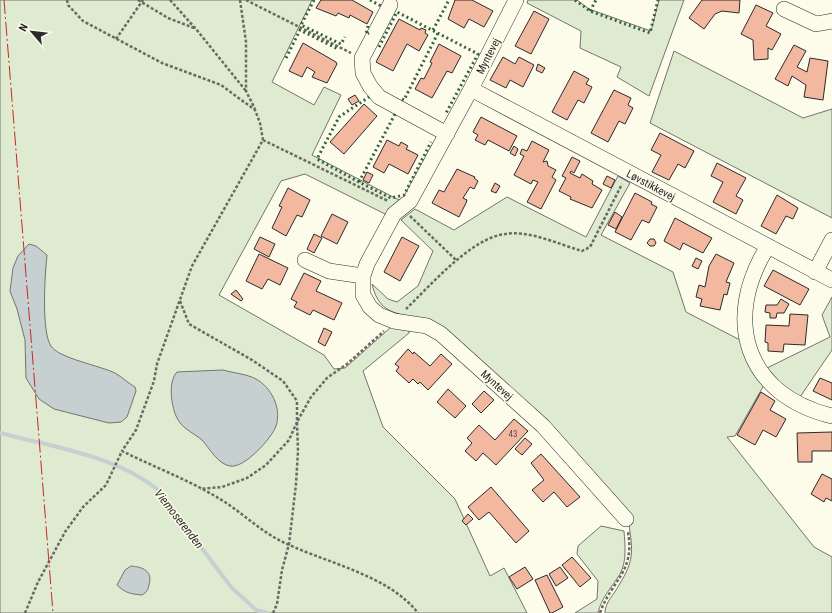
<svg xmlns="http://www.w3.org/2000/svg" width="832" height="613" viewBox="0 0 832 613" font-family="'Roboto Condensed',sans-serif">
<rect width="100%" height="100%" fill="#fdfbea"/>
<!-- green -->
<path fill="#deebd1" stroke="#74746e" d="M0 0H312L272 82 314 105 324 87 341 95 312 155 399 200 385 214 305 174 281 181 219 295 324 355 334 369 345 368 391 327H409V333L363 371 383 427 455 499 490 576 504 568 527 613H0Z
M528 0H577L589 9 651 31 659 0H684L649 96 617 77 621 67 580 48 581 31 527 3Z
M674 51 803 118 832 109V218L650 123Z
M618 176 630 183 601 235 673 272 686 312 740 340 746 359 764 385 735 436 727 437 814 547 832 557V613H605C605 602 614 595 619 585 634 561 633 552 629 525L434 322C405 312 380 320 372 284L388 299 397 302 418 286 433 251 401 220 415 209 454 230 507 197 586 237Z
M832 297V350L800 397 787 390 767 368 830 337 822 315Z
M601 526 624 531C625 545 627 561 620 574 612 587 601 598 598 613H575L597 599 598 581 577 554 578 546Z"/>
<!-- water -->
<path fill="#c7d0d0" stroke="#74746e" d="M29 244 36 246 47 255C45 273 41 332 51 346 58 358 101 366 115 373 122 377 128 383 135 387L136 391 127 417 121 422 109 423 54 409 39 399 26 378 25 340 17 309 10 291 13 268 18 256Z
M223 370C233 373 247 374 256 379 271 387 282 408 276 426 272 438 244 469 230 466 218 464 210 449 202 440 191 431 182 429 176 416 171 404 168 382 177 372Z
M131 566C143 567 153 571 149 585 148 590 147 592 142 595 131 594 125 593 117 585L125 570Z"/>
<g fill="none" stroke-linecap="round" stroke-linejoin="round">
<!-- stream -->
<path stroke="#c7d0d0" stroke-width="4" d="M0 433C50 446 117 456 158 490L231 587 256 610 268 613"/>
</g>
<!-- building -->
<path fill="#f2b8a0" stroke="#2b2b2b" d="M321 0H352L373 12 367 24 350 15 349 18 338 13 336 16 316 8Z
M455 0H472L493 11 484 27 469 19 464 28 448 19Z
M702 0H740L739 13 722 11 715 14 704 29 689 18Z
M756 5 773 13 766 26 781 34 772 50 768 48V59L754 60 753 40 741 34Z
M534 11 549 19 531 54 515 46Z
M399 19 420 30 421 28 426 30 425 33 428 35 419 51 407 44 393 71 376 62Z
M303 43 336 62 337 64 327 83 312 77 315 72 307 67 302 77 289 71Z
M439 44 461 56 452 73 447 71 432 98 415 89 421 78 424 79 432 63 430 62Z
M794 45 806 51 797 67 807 72 810 58 828 61 823 100 804 97 806 85 792 76 788 86 775 79Z
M503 57 515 64 519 57 534 65 523 87 510 80 506 88 490 80Z
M538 64 545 68 542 73 536 70Z
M574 71 589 79 586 84 592 87 584 103 578 100 567 120 552 112Z
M614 90 631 98 628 105 633 108 625 124 619 121 608 142 591 133Z
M355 95 359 101 352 105 348 99Z
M364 104 377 116 344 154 330 142Z
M481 117 517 136 509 151 488 140 485 145 475 140 478 135 473 132Z
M660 133 694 151 685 168 678 164 669 180 652 172 661 155 651 150Z
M387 140 399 146 401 142 408 146 406 149 418 155 408 174 389 164 384 173 373 167Z
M532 141 549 150 543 162 547 161 548 166 556 170 552 177 556 180 541 209 527 202 538 182 533 180 531 184 514 175 524 156 520 154 522 149 527 151Z
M514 146 518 149 515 156 510 153Z
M572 157 580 161 574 173 571 171 570 173 580 178 582 174 593 181 592 184 602 190 592 208 570 199 571 197 559 191 566 178 562 176Z
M717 163 746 178 736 196 743 200 736 214 713 202 723 182 711 176Z
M457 169 475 177 474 178 478 181 474 189 470 187 463 198 467 200 466 203 459 217 432 203 439 190 444 192Z
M367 172 373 175 369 183 363 180Z
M607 176 615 180 611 188 603 184Z
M495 183 500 186 496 193 491 191Z
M288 188 310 200 302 217 297 215 286 236 272 228 282 207 279 206Z
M635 193 652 202 651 204 657 207 649 223 642 220 631 240 615 232Z
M777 195 798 208 793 219 786 216 776 234 761 226Z
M615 212 622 217 616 229 608 225Z
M332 214 348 222 337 244 321 236Z
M675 218 712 238 703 253 683 243 680 250 664 241Z
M314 234 322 238 314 253 307 249Z
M260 237 275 244 269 257 254 249Z
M402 237 419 246 400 281 384 272Z
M650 239H654L656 243 654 246H650L647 243Z
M259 254 288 268 280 285 268 279 262 289 246 281Z
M716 254 734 263 726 282 730 283 727 295 724 294 720 310 700 306 702 299 696 297 699 285 705 287 709 266Z
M696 258 702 261 698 269 692 266Z
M773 270 809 289 800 305 764 286Z
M304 273 321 281 316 291 342 303 334 320 313 310 310 315 294 307 297 302 291 299Z
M236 290 243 299 241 301 231 294Z
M781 299 789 304 784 313H777L776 318H770V313L765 312 766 305H777Z
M790 314 808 315 805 345 784 344 783 352 768 351V343L765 342 766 325 789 326Z
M324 328 332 332 325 346 318 342Z
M408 349 413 354 414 352 430 366 441 354 452 364 428 390 420 382 418 384 413 379 409 383 396 371 399 367 395 364Z
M820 378 832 383V400L813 391Z
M448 389 466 406 455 418 437 402Z
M484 391 494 400 481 413 472 404Z
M761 392 775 401 770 410 786 419 776 437 763 430 755 445 737 435Z
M514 419 528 431 496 465 483 453 476 461 465 451 472 443 467 438 479 425 495 440Z
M832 432V451H812V462H798L797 433Z
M525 438 532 444 522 455 515 449Z
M541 454 580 497 567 507 554 492 543 502 532 490 544 480 531 463Z
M822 474 832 479V501L826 498 824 502 811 494Z
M491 487 529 531 516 543 489 512 479 520 468 507Z
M468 514 473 519 466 525 462 521Z
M572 557 591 578 580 587 562 565Z
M525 567 533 579 517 589 509 577Z
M560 567 568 578 556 586 549 574Z
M547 575 563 607 552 613H550L535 580Z"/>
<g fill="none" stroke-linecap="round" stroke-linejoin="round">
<defs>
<path id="minor" d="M516 0 471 89 410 201 394 214 367 264 363 276V295L370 307 379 315 394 321 427 326 441 334 543 426 626 519
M390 5 362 58 363 73 370 86 379 97 447 134
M784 9 816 24 832 21
M471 89 832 280
M768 246C722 319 745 395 832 416
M305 260 329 271 363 276
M815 272 832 240"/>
</defs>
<!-- minor casing -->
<use href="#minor" stroke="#2b2b2b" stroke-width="16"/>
<!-- path -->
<path stroke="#6a6964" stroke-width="2.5" stroke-dasharray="3 2" stroke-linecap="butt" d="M67 0 68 5 83 21 162 63 221 85 255 110 260 123 263 140 192 266 157 364 154 381 136 430 122 451
M138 0 168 18 194 28
M170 0 196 29 246 91
M240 0 246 42V91L255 109
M246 0 351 53
M116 39 143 0
M263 140 388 201
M410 216 456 260
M180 301 189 324 252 360 283 381 297 401V422L289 440 266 465 247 478 222 487 200 489
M406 309C430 286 471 238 505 234 529 230 558 244 582 251L590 247 622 184
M25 613 38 582 65 532 83 507 106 485 122 451C154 467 189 480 220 499 240 511 257 528 277 539 320 562 387 573 418 613
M273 613 277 604 282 570 289 544 296 484 298 451 297 422 311 397 327 378 347 364 384 331
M600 613C612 579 635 573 628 532"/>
<!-- minor -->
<use href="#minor" stroke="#fdfbea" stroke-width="15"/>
<!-- hedge -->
<path stroke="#34623c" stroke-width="3" stroke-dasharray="2 3" stroke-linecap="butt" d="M314 0 301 25 341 44 345 37
M370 0 383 7
M575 0 590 11 650 33 658 0
M590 11 596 0
M368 26 366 34 369 33
M433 30 449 0
M379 47 397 12 478 54 445 115
M286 58 300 30 338 49
M402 99 404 100 438 33
M395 114 359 182 391 198 404 195 431 142
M359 182 317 159 339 117 369 97"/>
<!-- power -->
<path stroke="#c62828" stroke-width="1" stroke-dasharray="14 3 2 3" stroke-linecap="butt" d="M4 0 53 613"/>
</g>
<g text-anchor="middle" stroke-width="3" stroke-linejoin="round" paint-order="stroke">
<!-- number labels -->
<g font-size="9" fill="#5d4e48">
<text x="513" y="437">43</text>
</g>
<!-- street labels -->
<g font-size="11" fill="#2b2b2b" stroke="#fdfbea">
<text transform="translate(488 56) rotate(-63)" y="4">Myntevej</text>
<text transform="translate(651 185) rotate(28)" y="4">Løvstikkevej</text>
<text transform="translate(497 385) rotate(42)" y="4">Myntevej</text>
</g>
<!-- water labels -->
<g font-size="12" font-style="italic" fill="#2b2b2b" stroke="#fdfbea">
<text transform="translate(179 519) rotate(52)" y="4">Viemoserenden</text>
</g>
</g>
<!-- north arrow -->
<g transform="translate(32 32) rotate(298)" stroke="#fdfbea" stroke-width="3" paint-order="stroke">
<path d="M0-3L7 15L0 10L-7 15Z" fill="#2b2b2b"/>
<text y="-6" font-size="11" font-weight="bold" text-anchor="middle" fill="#2b2b2b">N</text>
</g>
</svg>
